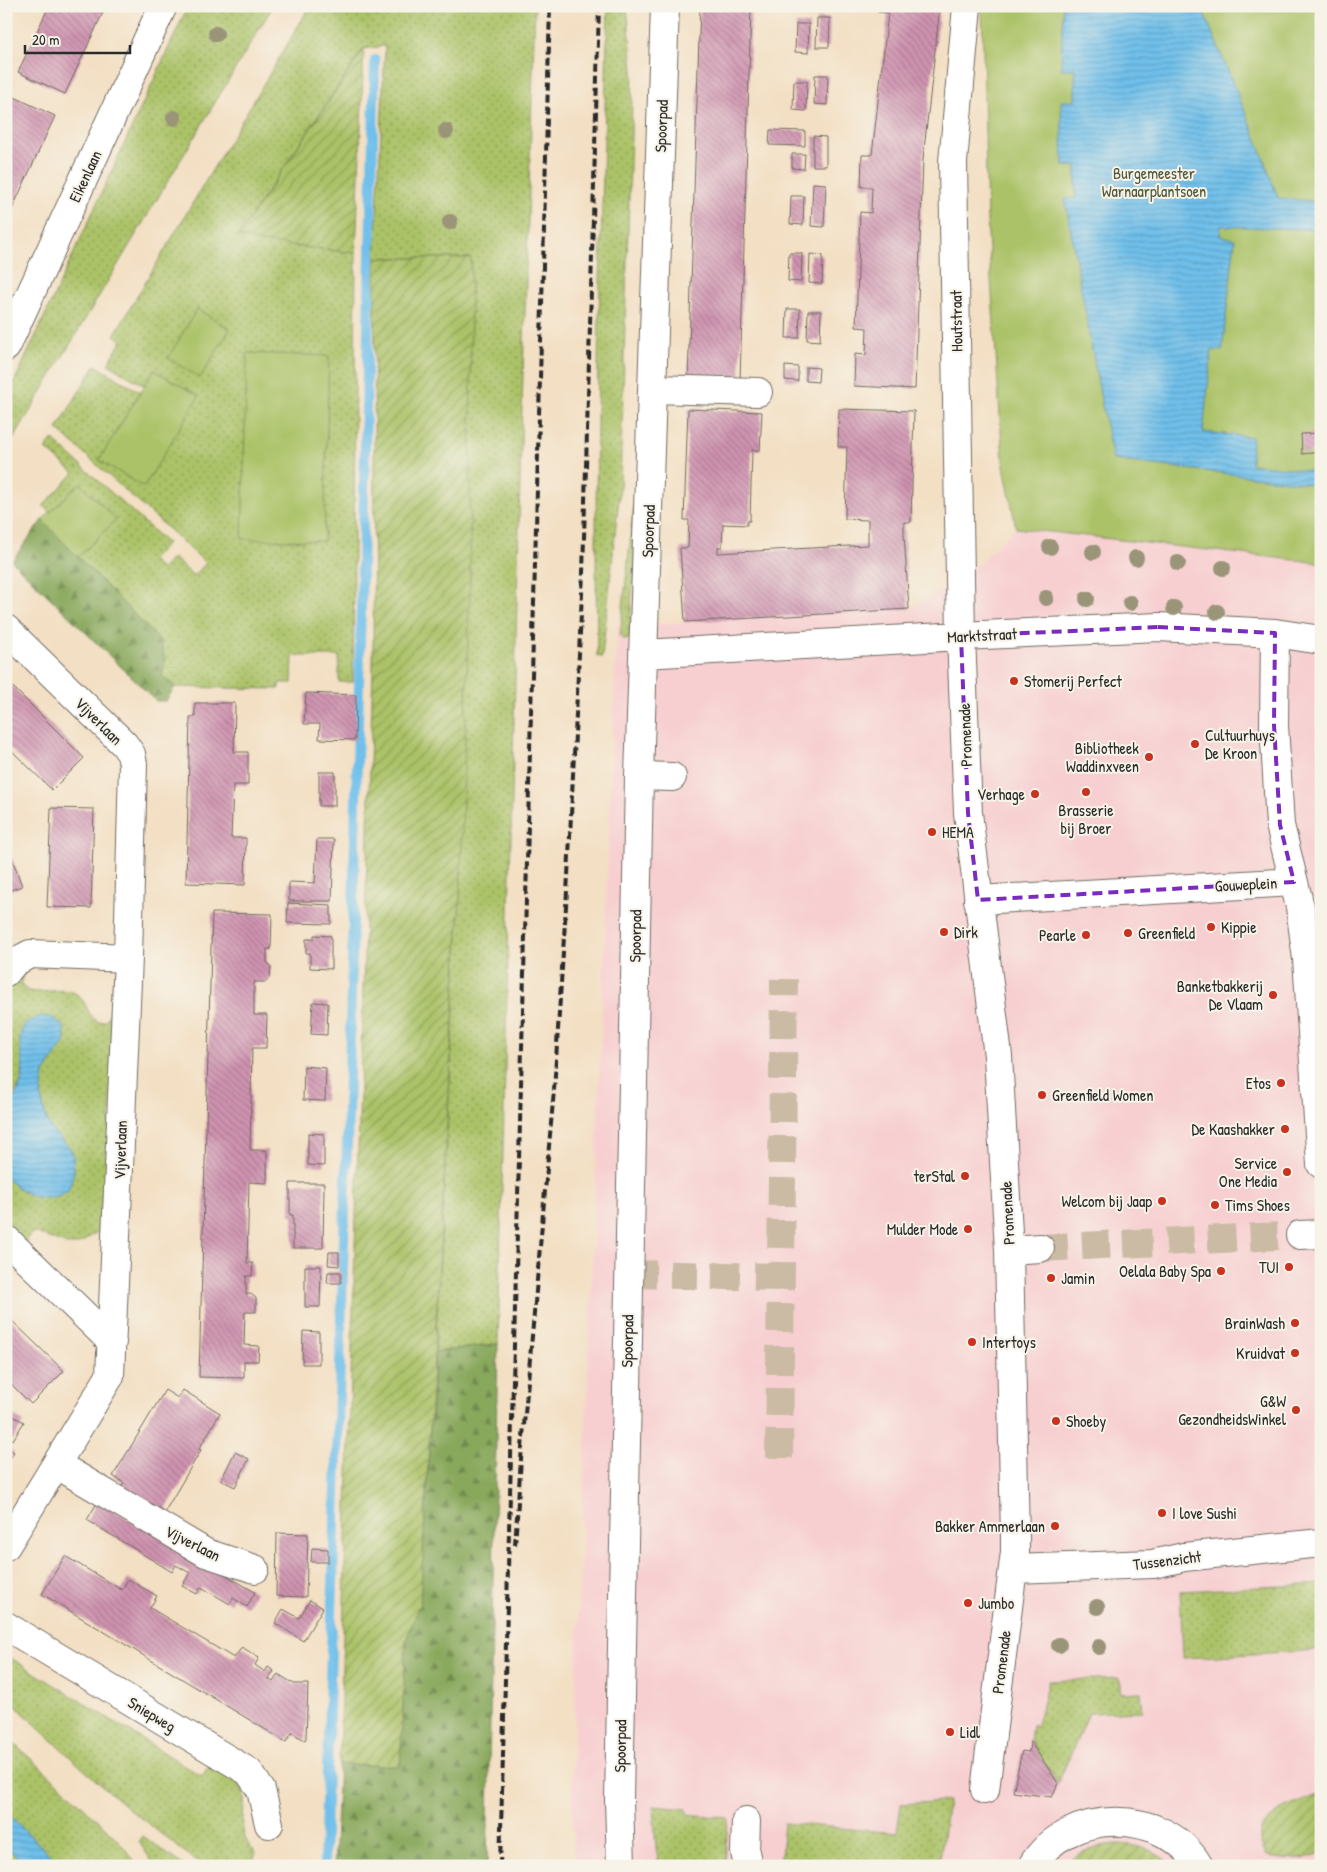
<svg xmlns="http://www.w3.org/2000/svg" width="1327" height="1872" viewBox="0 0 1327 1872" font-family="'Patrick Hand',sans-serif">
<defs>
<pattern id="grass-dots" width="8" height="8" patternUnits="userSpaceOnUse" patternTransform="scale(1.25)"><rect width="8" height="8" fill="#abc267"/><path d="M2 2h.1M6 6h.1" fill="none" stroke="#8b9e55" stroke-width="1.8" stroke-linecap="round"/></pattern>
<pattern id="forest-firs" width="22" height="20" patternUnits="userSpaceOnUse" patternTransform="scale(1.25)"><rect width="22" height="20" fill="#88a85c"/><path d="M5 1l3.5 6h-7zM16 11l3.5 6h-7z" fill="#6f894c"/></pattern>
<pattern id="garden-furrows" width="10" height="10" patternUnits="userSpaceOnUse" patternTransform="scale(1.25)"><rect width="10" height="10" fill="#abc267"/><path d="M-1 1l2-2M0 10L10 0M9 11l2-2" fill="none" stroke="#8b9e55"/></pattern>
<pattern id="water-rules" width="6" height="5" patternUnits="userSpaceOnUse" patternTransform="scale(1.25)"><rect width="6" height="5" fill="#70c0eb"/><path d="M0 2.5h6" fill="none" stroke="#5c9cbf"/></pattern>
<pattern id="building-back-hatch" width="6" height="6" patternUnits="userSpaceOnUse" patternTransform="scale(1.25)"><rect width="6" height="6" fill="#cf93b0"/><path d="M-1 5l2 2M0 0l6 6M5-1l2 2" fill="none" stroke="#a8788f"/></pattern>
</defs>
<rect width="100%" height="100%" fill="#f7f3e8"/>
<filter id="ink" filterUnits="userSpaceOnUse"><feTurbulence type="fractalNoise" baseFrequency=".02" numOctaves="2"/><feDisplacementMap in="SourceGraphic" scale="10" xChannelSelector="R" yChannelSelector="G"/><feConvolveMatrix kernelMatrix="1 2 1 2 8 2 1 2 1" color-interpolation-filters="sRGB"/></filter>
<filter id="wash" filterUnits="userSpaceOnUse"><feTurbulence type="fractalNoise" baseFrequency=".0096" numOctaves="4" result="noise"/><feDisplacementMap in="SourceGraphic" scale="20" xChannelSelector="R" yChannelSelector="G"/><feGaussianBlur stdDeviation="1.12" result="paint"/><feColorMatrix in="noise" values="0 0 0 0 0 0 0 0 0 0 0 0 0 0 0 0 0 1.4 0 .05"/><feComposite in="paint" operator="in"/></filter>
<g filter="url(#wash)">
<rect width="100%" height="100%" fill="#f3dfc3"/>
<!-- built -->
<path fill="#f7cfd0" d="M1016 528 1321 563V1866H574L572 1784 617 626 909 609 959 582Z"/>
<!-- grass -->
<path fill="url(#grass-dots)" stroke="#6b7649" d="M188 6H273L9 446 6 445V389L10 391Z
M310 6H535L522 405 498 1344 435 1352 460 899 470 258H375L385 46 363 49 238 236 261 242 356 253 353 682H339V656H293L292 683H279V689L175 687 162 676 165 661 160 641 78 557 116 520 80 483 50 512 43 506 74 473 46 449 52 439 167 543 152 560 161 569 173 558 194 576 206 563 57 429 95 365 140 392 100 460 198 397 154 370 145 386 108 364 122 340 114 335Z
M608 6H627L633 70 620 488 602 657 597 656C593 439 602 223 608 6Z
M634 505V568L629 639H623L620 635Z
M23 972C14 1007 57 983 75 993 89 1001 84 1013 98 1022L106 1021 113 1006 107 1233C94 1228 87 1243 75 1245 66 1247 44 1235 34 1232L28 1237 26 1244 6 1225V1178C23 1193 39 1203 61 1195L74 1172 73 1155 70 1148 52 1130 46 1119 42 1107 41 1087 44 1073 51 1060 64 1027 53 1018 23 1062 22 1079 19 1087 6 1105V989Z
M1321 1584V1650L1183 1658 1180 1591Z
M6 1655 202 1776 210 1764C219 1770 232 1775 239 1784 254 1804 229 1828 256 1853L251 1866H206L191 1857 129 1809 82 1768 6 1697Z
M1119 1678 1121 1693 1141 1692 1143 1711 1089 1713 1058 1783 1030 1741 1032 1725H1037L1048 1681Z
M6 1737C35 1762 64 1787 91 1814 108 1830 125 1845 137 1866H61L6 1812Z
M948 1801 939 1866H858L799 1861V1866H780L784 1823 897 1833 901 1804Z
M653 1806 687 1809V1814L728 1818 725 1866H659L656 1848Z
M143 1836 184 1866H155L139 1842Z
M6 1846 26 1866H12L6 1860Z"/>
<!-- forest -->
<path fill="url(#forest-firs)" stroke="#5a6a44" d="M42 520 160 641 165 661 162 676 175 687 166 701H156L12 561Z
M498 1344 487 1866H334L339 1764 400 1766 406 1640 420 1603 435 1352Z"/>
<!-- park -->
<path fill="#abc267" stroke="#6b7649" d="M982 6H1321V563L1016 528 1003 461 987 219Z
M197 309 230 329 200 378 168 358Z
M247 353 329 356 324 541 242 539Z
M154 370 199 396 144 487 99 460Z
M80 483 116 520 78 557 42 520Z"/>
<!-- garden -->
<path fill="url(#garden-furrows)" stroke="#6b7649" d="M364 49 356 253 261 242 238 236Z
M375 258H471L470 583 460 899 420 1603 406 1640 400 1766 339 1764 373 667Z
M1321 1794V1853C1302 1860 1285 1863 1266 1854 1263 1849 1259 1842 1260 1835 1262 1814 1303 1799 1321 1794Z
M1115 1844C1137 1844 1156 1850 1172 1866H1064C1078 1851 1095 1846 1115 1844Z"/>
<!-- water -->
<path fill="url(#water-rules)" stroke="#4e768b" d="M1063 6H1201L1259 145 1278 198 1321 202V230L1221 226 1220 236 1235 239 1222 351 1212 350 1203 432 1252 437 1251 464 1321 472V485L1113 460 1102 405 1065 199 1076 198V166H1063L1061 101H1075V69H1061Z
M41 1016 53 1018 64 1027 65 1041 44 1073 41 1096 46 1119 52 1130 70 1148 73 1155 74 1172 68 1191C44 1205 26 1196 6 1178V1106C14 1099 20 1089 22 1079 27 1054 5 1027 41 1016Z
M6 1812 61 1866H26L6 1846Z"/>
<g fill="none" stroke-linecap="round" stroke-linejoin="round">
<!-- stream -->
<path stroke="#70c0eb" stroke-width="10" d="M324 1866 348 1113 375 60"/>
</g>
<g id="blocks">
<!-- building -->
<path fill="url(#building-back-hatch)" d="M49 6H106L65 94 18 72Z
M700 6H751L740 381 688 380Z
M879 6H940L923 159 915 389 854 386 855 354 866 355 867 328 856 327 860 212 871 213 872 187H861L862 155H872L888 13 878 12Z
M817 18H830L829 47H816Z
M796 24H809L808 53 795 52Z
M815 75H828L827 105 814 104Z
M794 81H807L806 111 793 110Z
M8 94 55 116 6 222V99Z
M770 130 805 131V146L769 145Z
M813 136 826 137V166H813Z
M792 154H805L804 169 792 168Z
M813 183 826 184 824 227 811 226Z
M791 196H804L803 225 790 224Z
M789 253H802L801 282 788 281Z
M810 254 823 255 822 284 809 283Z
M787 309H800L799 338H786Z
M808 311H821L820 341 807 340Z
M785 366 798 367V381L785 380Z
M806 367 819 368 818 382 806 381Z
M688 409 762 412 760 450H752L750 521H747V525L723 524 722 547H718V553L868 545V520L845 519 847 447H838L839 409 914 411 911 522H904V535L909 609 685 622 680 548H688L689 520H684Z
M1321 433V452L1302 454 1301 434Z
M6 680 84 758 52 790 6 745Z
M306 693 356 695 355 740 319 739 320 724H304Z
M195 703H235L234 752H248V785H233L231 838H246L245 885 186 883 190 717H195Z
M319 772H335V806H319Z
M51 808 94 809 91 908 47 907Z
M317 839H334L332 901H289V882L315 883Z
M11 855 22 886 8 891 6 887V857Z
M288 903 331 905V924L287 923Z
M212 913 272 914 271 949H267V962L271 966 270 977 266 982H254V1015H267L266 1048H252L250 1150H267V1183L249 1182 247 1263H253L252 1276H246V1294H251L256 1298V1312H245L244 1345 259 1346 258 1361H244V1378L199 1377Z
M314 935 331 936V969L310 968V953H306V939H314Z
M313 1002 328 1003 327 1035 311 1034Z
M304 1066 326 1068 325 1101 303 1100Z
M308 1133 324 1134V1166L308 1165Z
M290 1183H324L323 1248H293V1215H290Z
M329 1252H339V1266L328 1265Z
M305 1266H321L320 1307H305Z
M328 1272H341V1283H327Z
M6 1315 64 1371 31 1404 6 1379Z
M303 1331 319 1332V1364H302Z
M165 1390 178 1398 183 1390 220 1413 199 1449 201 1450 161 1518 118 1493 124 1483 113 1476Z
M6 1412 24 1422 13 1440 6 1436Z
M6 1448 14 1452 6 1465Z
M235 1452 249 1459 235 1487 221 1480Z
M98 1501 255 1592 247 1607 233 1598 230 1604 201 1587 197 1594 182 1586 190 1573 176 1565 172 1572 87 1520Z
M277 1533 308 1534 306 1597 276 1596Z
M312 1548 328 1549V1562H311Z
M65 1556 122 1590 128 1579 157 1596 150 1608 234 1658 242 1647 259 1658 255 1665 265 1672 268 1667 274 1671 269 1679 273 1682 278 1674 294 1684H308L306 1738 305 1740 292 1733 286 1742 42 1594Z
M310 1600 323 1608 303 1641 275 1623 283 1609 299 1618Z
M1030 1741 1058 1783 1052 1797 1013 1792 1022 1751 1029 1752Z"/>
</g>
</g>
<g filter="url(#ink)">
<use href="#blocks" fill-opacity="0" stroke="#716a60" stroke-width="1"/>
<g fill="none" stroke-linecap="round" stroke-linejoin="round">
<!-- minor-tunnel -->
<path stroke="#cbbba5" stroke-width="28" stroke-dasharray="28 14" stroke-linecap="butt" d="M1040 1248 1300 1235
M628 1274 781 1277
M779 1458 784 979"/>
<defs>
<path id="minor" d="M967 6 953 162 961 636 968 813 998 1056 1009 1250 1015 1539V1552L985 1790
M6 347 163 6
M653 389 758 392
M6 629 124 744 131 754 133 764 128 958 110 1376 6 1546
M1275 633 1274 725 1280 825 1300 907 1307 959 1321 1164
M644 654 961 636 1158 627 1275 633 1321 640
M639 776 672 777
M978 900 1294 882
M6 972 15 962 30 954 128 958
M1300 1235 1321 1234
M6 1239 112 1342
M1009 1250 1040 1248
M56 1464 206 1553 255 1569
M1013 1569 1153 1564 1184 1557 1321 1543
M6 1626 249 1772 261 1790 269 1824
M746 1821 745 1852 748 1866
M621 1866 619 1800 639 776 665 6
M1032 1866C1067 1807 1165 1807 1199 1866"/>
</defs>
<!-- minor casing -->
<use href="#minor" stroke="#716a60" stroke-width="30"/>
<!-- minor -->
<use href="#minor" stroke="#fff" stroke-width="28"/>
<!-- rail -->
<path stroke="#2b2b2b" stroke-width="4" stroke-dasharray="8 4" stroke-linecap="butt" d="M515 1545 521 1459 554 1090 568 876 583 573 599 6
M500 1866 550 6"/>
</g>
<!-- trees -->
<g fill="#9a9579">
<circle cx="216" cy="34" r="8"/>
<circle cx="174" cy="118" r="8"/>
<circle cx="446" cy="131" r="8"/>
<circle cx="450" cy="222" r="8"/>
<circle cx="1050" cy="547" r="8"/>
<circle cx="1093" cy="552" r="8"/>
<circle cx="1136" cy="558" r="8"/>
<circle cx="1178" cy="563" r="8"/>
<circle cx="1223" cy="568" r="8"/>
<circle cx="1046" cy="598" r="8"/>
<circle cx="1087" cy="599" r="8"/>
<circle cx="1130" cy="603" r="8"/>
<circle cx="1174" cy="608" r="8"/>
<circle cx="1217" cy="612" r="8"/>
<circle cx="1097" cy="1607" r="8"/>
<circle cx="1059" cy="1645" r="8"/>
<circle cx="1099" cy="1647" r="8"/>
</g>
</g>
<!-- marked area -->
<path fill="none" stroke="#7b2cbf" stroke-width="4" stroke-dasharray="10 6" stroke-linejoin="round" d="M1158 627 1275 633 1274 725 1280 825 1294 882 978 900 968 813 961 636Z"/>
<!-- markers -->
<g fill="#c8321e" stroke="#f7f3e8" stroke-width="2">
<circle cx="1014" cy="681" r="5"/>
<circle cx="1195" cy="744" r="5"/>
<circle cx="1149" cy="757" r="5"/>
<circle cx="1086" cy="792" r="5"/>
<circle cx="1035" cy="794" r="5"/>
<circle cx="932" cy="832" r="5"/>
<circle cx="1211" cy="927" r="5"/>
<circle cx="944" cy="932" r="5"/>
<circle cx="1128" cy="933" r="5"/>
<circle cx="1086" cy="935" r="5"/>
<circle cx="1273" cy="995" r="5"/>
<circle cx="1281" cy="1083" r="5"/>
<circle cx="1042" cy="1095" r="5"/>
<circle cx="1285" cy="1129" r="5"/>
<circle cx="1287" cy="1172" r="5"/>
<circle cx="965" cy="1176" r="5"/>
<circle cx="1162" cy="1201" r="5"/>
<circle cx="1215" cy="1205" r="5"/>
<circle cx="968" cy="1229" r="5"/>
<circle cx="1289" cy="1267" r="5"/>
<circle cx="1221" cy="1271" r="5"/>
<circle cx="1051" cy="1278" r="5"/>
<circle cx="1295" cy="1323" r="5"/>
<circle cx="972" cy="1342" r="5"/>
<circle cx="1295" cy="1353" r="5"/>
<circle cx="1296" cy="1410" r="5"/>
<circle cx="1056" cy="1421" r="5"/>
<circle cx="1162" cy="1513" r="5"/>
<circle cx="1055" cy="1526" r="5"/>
<circle cx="968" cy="1603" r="5"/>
<circle cx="950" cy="1732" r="5"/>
</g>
<g text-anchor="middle" stroke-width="4" stroke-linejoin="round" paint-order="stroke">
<!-- street labels -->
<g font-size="16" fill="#2b2b2b" stroke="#f7f3e8">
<text transform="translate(661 126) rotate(-88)" y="6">Spoorpad</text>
<text transform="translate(85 176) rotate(-65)" y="6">Eikenlaan</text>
<text transform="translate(956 321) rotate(-91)" y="6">Houtstraat</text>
<text transform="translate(648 531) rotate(-88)" y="6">Spoorpad</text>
<text transform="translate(982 635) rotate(-3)" y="6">Marktstraat</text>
<text transform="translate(99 721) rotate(45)" y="6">Vijverlaan</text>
<text transform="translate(965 735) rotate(-92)" y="6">Promenade</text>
<text transform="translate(1246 884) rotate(-3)" y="6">Gouweplein</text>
<text transform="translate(635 936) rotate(-89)" y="6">Spoorpad</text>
<text transform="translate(120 1150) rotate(-88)" y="6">Vijverlaan</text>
<text transform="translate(1007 1213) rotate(-93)" y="6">Promenade</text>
<text transform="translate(627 1341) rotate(-89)" y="6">Spoorpad</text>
<text transform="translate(193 1543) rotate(27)" y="6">Vijverlaan</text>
<text transform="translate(1167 1560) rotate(-7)" y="6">Tussenzicht</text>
<text transform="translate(1001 1662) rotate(-83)" y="6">Promenade</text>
<text transform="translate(152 1714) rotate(31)" y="6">Sniepweg</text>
<text transform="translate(620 1746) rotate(-89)" y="6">Spoorpad</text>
</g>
<!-- park labels -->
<g font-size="16" fill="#51583d" stroke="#f7f3e8">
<text x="1154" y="179">Burgemeester<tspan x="1154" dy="18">Warnaarplantsoen</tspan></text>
</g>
<!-- poi labels -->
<g font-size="16" fill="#2b2b2b" stroke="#f7f3e8" text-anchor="end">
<text x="1024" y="687" text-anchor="start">Stomerij Perfect</text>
<text x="1205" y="741" text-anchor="start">Cultuurhuys<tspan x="1205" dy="18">De Kroon</tspan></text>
<text x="1139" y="754">Bibliotheek<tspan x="1139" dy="18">Waddinxveen</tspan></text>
<text x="1025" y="800">Verhage</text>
<text x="1086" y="816" text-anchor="middle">Brasserie<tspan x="1086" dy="18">bij Broer</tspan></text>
<text x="942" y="838" text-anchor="start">HEMA</text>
<text x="1221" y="933" text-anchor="start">Kippie</text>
<text x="954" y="938" text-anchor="start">Dirk</text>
<text x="1138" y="939" text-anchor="start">Greenfield</text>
<text x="1076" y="941">Pearle</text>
<text x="1263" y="992">Banketbakkerij<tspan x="1263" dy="18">De Vlaam</tspan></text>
<text x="1271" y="1089">Etos</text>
<text x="1052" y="1101" text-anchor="start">Greenfield Women</text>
<text x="1275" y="1135">De Kaashakker</text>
<text x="1277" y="1169">Service<tspan x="1277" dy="18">One Media</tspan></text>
<text x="955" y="1182">terStal</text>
<text x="1152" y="1207">Welcom bij Jaap</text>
<text x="1225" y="1211" text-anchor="start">Tims Shoes</text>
<text x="958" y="1235">Mulder Mode</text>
<text x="1279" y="1273">TUI</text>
<text x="1211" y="1277">Oelala Baby Spa</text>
<text x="1061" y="1284" text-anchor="start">Jamin</text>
<text x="1285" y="1329">BrainWash</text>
<text x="982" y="1348" text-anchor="start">Intertoys</text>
<text x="1285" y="1359">Kruidvat</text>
<text x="1286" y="1407">G&amp;W<tspan x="1286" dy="18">GezondheidsWinkel</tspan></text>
<text x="1066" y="1427" text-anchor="start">Shoeby</text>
<text x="1172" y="1519" text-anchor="start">I love Sushi</text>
<text x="1045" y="1532">Bakker Ammerlaan</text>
<text x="978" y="1609" text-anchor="start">Jumbo</text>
<text x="960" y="1738" text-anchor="start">Lidl</text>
</g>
</g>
<!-- margin -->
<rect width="1327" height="1872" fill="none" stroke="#f7f3e8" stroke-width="25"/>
<!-- scale -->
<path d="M25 45v8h105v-8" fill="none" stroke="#2b2b2b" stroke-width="2.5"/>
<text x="32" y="45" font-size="15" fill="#2b2b2b" stroke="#f7f3e8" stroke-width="4" paint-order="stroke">20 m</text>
</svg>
